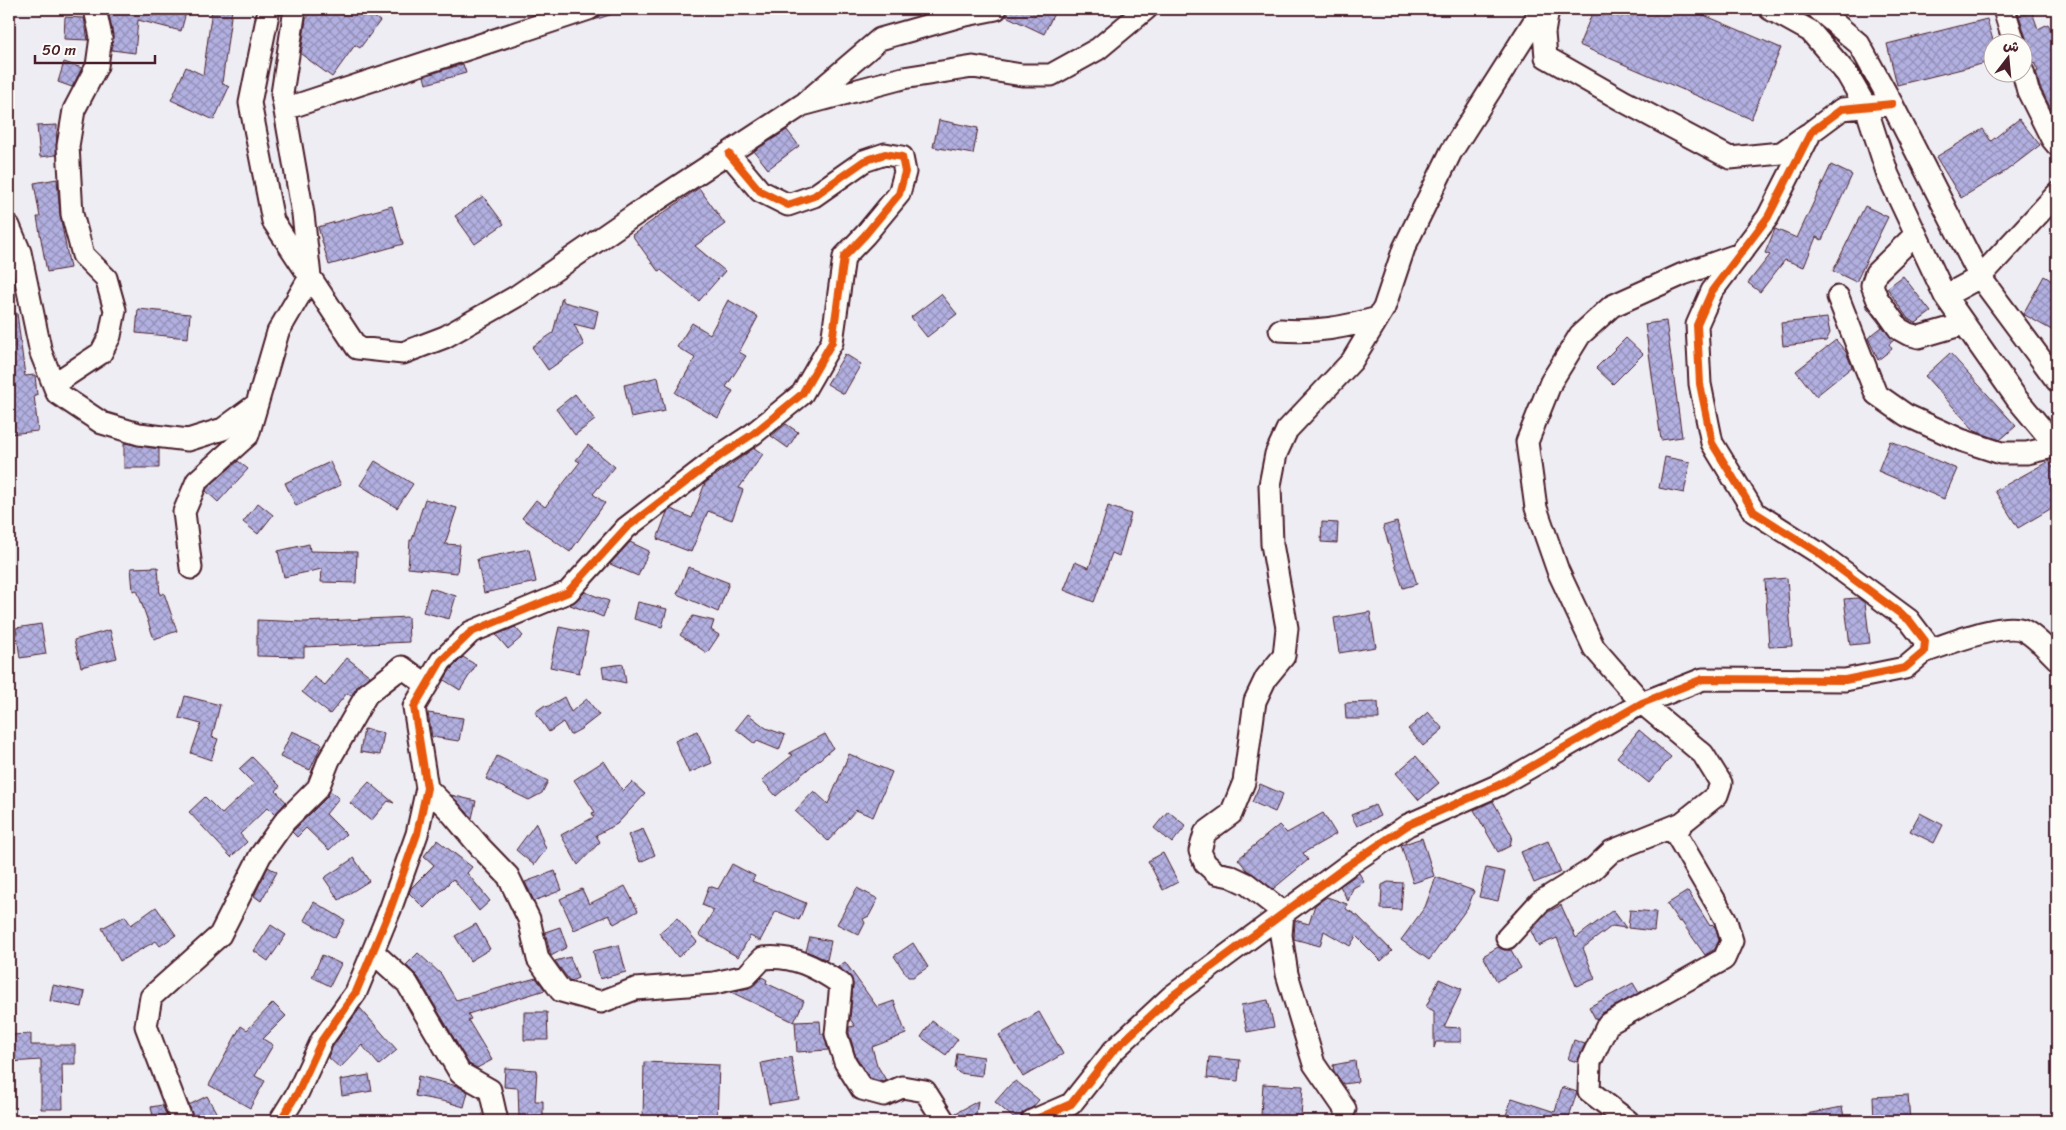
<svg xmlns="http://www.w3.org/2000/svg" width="2066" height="1130" viewBox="0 0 2066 1130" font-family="Sriracha,'Playpen Sans Arabic',sans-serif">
<defs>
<pattern id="building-cross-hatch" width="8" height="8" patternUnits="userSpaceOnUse" patternTransform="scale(1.25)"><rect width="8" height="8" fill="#b2b0e1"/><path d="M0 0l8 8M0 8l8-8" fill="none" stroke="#938fb7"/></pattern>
</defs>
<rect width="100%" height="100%" fill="#eeedf3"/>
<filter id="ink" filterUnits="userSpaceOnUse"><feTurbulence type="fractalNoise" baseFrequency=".02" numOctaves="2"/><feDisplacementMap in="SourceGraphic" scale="10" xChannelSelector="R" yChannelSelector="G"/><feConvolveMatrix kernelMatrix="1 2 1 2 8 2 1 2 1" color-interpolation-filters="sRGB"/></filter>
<g filter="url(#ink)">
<!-- building -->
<path fill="url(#building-cross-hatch)" stroke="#4a1f2b" d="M108 9H187L181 31 138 20 135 53 112 50 113 35Z
M212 9H232L222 83 229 87 214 120 171 100 186 67 203 75Z
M314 9H362L380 21 360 48 355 45 332 77 301 54 306 19Z
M601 9H621L622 11 594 20 599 17Z
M1008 9H1056L1044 34 1006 16Z
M1594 9H1690L1781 48 1751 119 1579 45Z
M2017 9H2031L2038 29 2048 24 2057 42V104L2051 109 2040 87 2036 72 2038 71 2026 46V38Z
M65 17 84 18 88 40 64 39Z
M1987 19 1994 44V61L1897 85 1887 44Z
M64 62 82 68 72 87 58 82Z
M463 64 466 73 426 84 424 76Z
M2019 119 2040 145 2006 171 1961 198 1936 157 1983 129 1991 141Z
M939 120 978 128 973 154 933 147Z
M57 125 56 155 40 157 37 126Z
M787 130 799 146 768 169 754 151Z
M1831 165 1852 175 1822 240 1816 237 1804 267 1785 260 1760 292 1748 283 1770 255 1765 253 1775 229 1797 238Z
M57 179 60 215 70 268 47 272 37 217H40L34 183Z
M699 188 725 224 695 246 725 271 699 301 661 270 658 271 632 235Z
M483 196 504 224 475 244 455 216Z
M392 206 403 244 329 265 318 227Z
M1865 206 1888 217 1856 282 1833 271Z
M1903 276 1931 312 1916 323 1908 319 1887 288Z
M2044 276 2057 284V333L2023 314Z
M941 294 957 314 927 337 911 317Z
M562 297 564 302 598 311 594 329 574 324 584 345 548 370 532 347 553 333Z
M728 300 758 317 739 352 746 356 726 387 733 391 718 418 675 393 695 358 677 347 692 323 710 334Z
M1866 304 1894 340 1889 344 1892 349 1878 360 1868 338 1882 327 1865 305Z
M138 309 190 314 188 338 136 333Z
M17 313 25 376 35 375 37 395H34L38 431 9 434V314Z
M1827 318 1830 333 1826 341 1783 346 1781 323Z
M1666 321 1682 437 1661 440 1645 324Z
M1626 338 1643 354 1613 384 1596 368Z
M1836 340 1846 352 1852 367 1816 396 1796 371Z
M1950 353 2016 426 2000 440 1975 431 1925 376Z
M845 354 861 364 844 394 827 384Z
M658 377 665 411 631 418 624 385Z
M575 394 595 420 575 435 556 409Z
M786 424 798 432 788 448 771 436Z
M1890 441 1957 469 1944 499 1878 471Z
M124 443 159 449V468H124Z
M588 445 615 467 593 494 605 503 570 552 522 518 536 500 545 507 580 462 576 460Z
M754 448 763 454 739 488 743 490 732 520 708 511 691 552 657 539 667 512 671 509 692 518 705 483Z
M1665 457 1690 462 1684 493 1659 488Z
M238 461 248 469 218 502 206 491 207 488Z
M375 461 413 484 397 508 360 485Z
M2049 461 2057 474V505L2018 528 1995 491Z
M330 462 341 485 296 506 285 483Z
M425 499 457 508 445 544 460 545 457 573 408 568 410 540H412Z
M258 503 273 515 258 534 243 522Z
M1108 506 1131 514 1119 556 1112 553 1094 602 1064 590 1075 562 1089 568Z
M1322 522 1338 523 1337 543 1321 542Z
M1397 522 1417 584 1403 588 1383 526Z
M630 542 649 551 638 576 610 564Z
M309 544 310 551 357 552 356 583 321 582 322 569 284 577 278 551Z
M529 549 536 582 484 593 477 559Z
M158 567 160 595 164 593 177 631 154 639 137 590 133 591 131 568Z
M688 567 729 583 718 612 677 594Z
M1787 578 1792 646 1769 647 1765 580Z
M430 588 456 596 449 619 423 612Z
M585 592 609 601 603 617 593 613V610L592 613 570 605 577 600Z
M1858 598 1865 603 1870 643 1850 645 1844 599Z
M638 602 667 609 662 627 634 619Z
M1370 612 1376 647 1339 653 1334 618Z
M693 616 714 621 711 630 719 635 707 653 680 635Z
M408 617 409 642 304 647V657L257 656V620L304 622Z
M41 624 46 654 20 658 16 628Z
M515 627 523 636 508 649 496 635Z
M559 627 588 633 579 673 550 667Z
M110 630 117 658 81 667 74 640Z
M463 657 476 665 460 690 444 680 451 669Z
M347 658 370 676 359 684 351 696 347 693 330 714 302 692 314 677 325 685Z
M623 664 626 683 604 678 602 667Z
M185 696 220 705 212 737 218 739 211 760 191 753 201 724 179 718Z
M564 697 571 712 587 699 599 715 581 729 570 735 563 722 549 732 535 712 545 705 547 707Z
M1378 702 1379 719H1346L1345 703Z
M1428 712 1443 729 1423 746 1408 729Z
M428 713 463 718 459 741 432 737Z
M748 714 766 728 785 735 779 750 757 741 755 744 736 729Z
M364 729 384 733 380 755 360 752Z
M1639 730 1671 757 1649 783 1617 757Z
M292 731 322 744 310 770 280 757Z
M697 731 712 763 689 773 675 741Z
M825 734 833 748 776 796 762 780 793 755 789 753Z
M849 754 892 772 873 817 856 810 828 841 795 811 814 791 828 804Z
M497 756 548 781 542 793 529 800 486 779Z
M1416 756 1439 783 1419 800 1396 773Z
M252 757 280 786 276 791 286 802 275 814 268 807 240 834 247 842 231 857 189 812 205 797 222 814 254 784 239 769Z
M604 761 623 791 632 782 645 794 617 824 596 835 600 842 578 865 561 835 594 817 592 813 595 812 574 780Z
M369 782 394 803 388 801 371 821 350 803Z
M1260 784 1283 794 1275 812 1252 802Z
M330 791 339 798 326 814 346 834 329 850 306 828 297 837 292 832 327 797Z
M451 795 476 801 472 818 457 801Z
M1493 801 1512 836 1510 846 1498 852 1474 810Z
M1375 805 1380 816 1357 826 1351 815Z
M1168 811 1186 826 1172 843 1154 828Z
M1323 813 1336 834 1303 853 1308 860 1273 889 1247 870 1238 859 1279 825 1287 833Z
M1920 813 1943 825 1934 843 1910 831Z
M536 823 546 849 534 865 516 850Z
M643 829 655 855 640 862 628 835Z
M1422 838 1434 876 1413 883 1401 845Z
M437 840 472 867 467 873 490 901 479 911 453 879 424 908 409 893 411 888 434 865 424 856Z
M1548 841 1561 872 1534 883 1521 852Z
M1163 853 1178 882 1163 890 1148 861Z
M354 858 369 881 339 900 324 878Z
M732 864 755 876 752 881 806 903 799 920 776 911 760 941 750 936 738 957 699 935 714 910 702 905 709 886 718 889Z
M268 867 277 872 261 901 254 896Z
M1486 868 1505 872 1498 901 1479 897Z
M555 871 562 890 534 901 525 882Z
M1359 873 1364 882 1353 888 1348 901 1340 886Z
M1436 877 1474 891 1468 907 1429 960 1401 940 1425 907Z
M1388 882 1403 883 1401 910 1381 909 1382 885Z
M625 886 638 911 614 924 609 915 574 930 560 899 582 889 589 904Z
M857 888 878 899 869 916 863 919 865 923 859 935 837 924Z
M1688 891 1710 926 1712 924 1715 927 1719 940 1715 949 1705 955 1681 921 1679 922 1667 904Z
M1327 897 1347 904 1346 909 1358 916 1392 951 1381 961 1356 936 1350 946 1324 931 1320 946 1294 939 1295 920 1309 924 1315 905Z
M314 902 345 920 335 938 304 920Z
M1561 905 1576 938 1613 910 1626 928 1612 926 1583 948 1595 979 1576 986 1557 938 1538 946 1531 931 1548 912Z
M156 907 176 935 160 946 156 941 120 961 102 928 125 916 131 925Z
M1630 910 1656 912 1654 931 1628 928Z
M677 918 697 942 678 957 659 933Z
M476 924 490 949 470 961 455 936Z
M271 925 286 935 268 961 254 951Z
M560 927 567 947 551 956 545 932Z
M810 937 831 941 827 960 806 951Z
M913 943 928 967 913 977H908L894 956Z
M619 945 626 972 600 979 593 951Z
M1498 947 1504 950H1511L1521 968 1497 981 1483 956Z
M418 953 441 974 456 1000 536 978 545 990 468 1014 471 1019 468 1020 492 1060 477 1068 469 1064 418 977 406 965Z
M322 955 341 964 330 986 312 977Z
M570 957 578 978 571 981 569 980 555 961Z
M845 962 877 1007 894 1001 906 1034 872 1047 877 1065 886 1080 883 1082 870 1078 856 1057 849 1033V1027L855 1026 850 1019 853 985 852 979 848 974 838 967Z
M762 977 767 980 766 983 804 1001 794 1022 731 992 749 988Z
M1439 979 1462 989 1444 1027 1461 1028V1042H1436L1434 1048V1011L1426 1007Z
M1633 983 1639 993 1602 1013 1596 1020 1589 1007Z
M53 985 85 992 82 1007 50 1001Z
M1268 1000 1274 1027 1247 1032 1241 1005Z
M273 1003 286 1016 263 1039 273 1045 255 1076 265 1081 250 1108 209 1085 241 1026 247 1030Z
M360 1008 397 1050 379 1065 362 1045 340 1068 328 1057 333 1046Z
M524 1012H547L548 1040H524Z
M1039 1012 1063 1054 1023 1077 999 1035Z
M820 1021 821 1034H824L828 1050 797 1052 795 1022Z
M932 1021 958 1039 946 1055 921 1037Z
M31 1034V1045H75V1064H62L63 1109H41V1060L10 1062 9 1035Z
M1574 1040 1585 1044 1577 1062 1568 1059Z
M957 1053 984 1057 982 1076 959 1073 955 1069Z
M791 1057 799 1099 769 1104 761 1063Z
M1209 1057 1240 1060 1238 1081 1207 1078Z
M1355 1061 1358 1082 1343 1084 1334 1071 1333 1065Z
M644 1062 719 1065 717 1121H643Z
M505 1068 537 1070 535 1101H543V1116L519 1117 518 1088 504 1087Z
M369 1075 372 1091 342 1096 340 1080Z
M418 1076 457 1086 468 1092 464 1107 447 1102 415 1096Z
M1016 1081 1039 1100 1033 1107 1022 1113 1020 1121H1017L995 1102 1010 1085Z
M1263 1084 1303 1086 1301 1118 1261 1115Z
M1562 1087 1577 1092 1569 1117 1575 1119V1121H1504L1512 1098 1555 1112Z
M1908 1095 1910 1121H1874L1873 1097Z
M207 1096 221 1121H194L189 1105Z
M978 1101 975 1121H956L954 1114Z
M162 1105 169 1121H154L151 1107Z
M1842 1107 1845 1121H1802L1801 1115Z"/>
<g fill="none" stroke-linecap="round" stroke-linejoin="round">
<defs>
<path id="minor" d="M269 9 250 103 273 221 357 348 403 353 445 337 517 296 636 214 802 105 903 78 973 67 1022 75H1051L1098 49 1146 9
M1548 9 1544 33 1546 57 1625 102 1730 158 1781 153 1808 134
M1770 9 1810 31 1847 74 1866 107 1888 175 1945 296 2017 399 2057 447
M1818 9 1859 44 1892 104 1980 277 2057 381
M2004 9 2014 42
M2023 72 2028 91 2052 139 2057 145
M806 102 880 39 961 16 996 9
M285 109 589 9
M9 226 20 252 41 353 57 393 102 423 139 434 188 440 223 429 257 404
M1916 234 1876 273 1872 285 1877 298 1899 329 1908 334 1919 337 1964 324
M1945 296 1980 277 2057 194
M1838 297 1876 394 1906 415 1961 440 2001 453H2027L2057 446
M1280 330C1315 333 1345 327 1378 318
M54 384 101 353 110 336 115 310 106 278 83 255 72 214 68 146 74 110 97 66 101 37 95 9
M191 568 184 512 197 481 248 435 278 332 310 277 303 214 282 94 295 9
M1924 652C1946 645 2005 620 2025 631 2036 637 2048 650 2057 659
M427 788 448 809 481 848 508 876 529 919 538 959 561 991 601 1002 635 989 714 983 746 976 763 958C794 955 816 967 841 984L836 1034 845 1062 862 1089 884 1095 902 1087 925 1091 944 1121
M1507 938 1540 902 1593 869 1612 851 1682 823
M373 952 407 983 460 1073 490 1090 497 1121
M1345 1109 1314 1064 1287 974 1281 935 1283 912 1247 884 1230 876 1216 873 1205 863 1200 851 1205 833 1231 814 1244 782 1255 701 1266 678 1284 656 1287 628 1272 544 1270 485 1276 454 1287 430 1352 361 1384 308 1404 248 1451 152 1542 9
M182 1121 146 1026 151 997 220 935 260 856 285 821 318 788 329 760 367 694 402 667 427 685
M280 1121 298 1092 322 1040 356 992 390 910 417 834 427 788 414 707 441 661 471 632 568 592 626 528 721 455 753 434 802 394 832 342 844 257 865 235 899 194 905 172 902 157 885 154 864 161 814 196 788 205 760 191 729 154
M1032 1121 1071 1104 1113 1051 1172 996 1347 866 1408 825 1499 785 1642 703 1703 679 1845 680 1905 668 1924 652 1925 641 1909 620 1817 552 1754 512 1712 443 1700 384 1697 325 1712 291 1768 217 1811 132 1842 109 1892 104
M1628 1121 1589 1091 1590 1062 1608 1024 1724 959 1732 941 1725 918 1676 834 1682 823 1717 795 1721 783 1703 754 1642 703 1594 648 1558 571 1536 508 1527 442 1551 382 1580 335 1612 306 1683 274 1740 254"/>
</defs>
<!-- minor casing -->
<use href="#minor" stroke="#4a1f2b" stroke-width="25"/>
<!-- minor -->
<use href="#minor" stroke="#fdfcf7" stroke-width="21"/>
<defs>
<path id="cycleway" d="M280 1121 298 1092 322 1040 356 992 390 910 417 834 427 788 414 707 441 661 471 632 568 592 626 528 721 455 753 434 802 394 832 342 844 257 865 235 899 194 905 172 902 157 885 154 864 161 814 196 788 205 760 191 729 154
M1032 1121 1071 1104 1113 1051 1172 996 1347 866 1408 825 1499 785 1642 703 1703 679 1845 680 1905 668 1924 652 1925 641 1909 620 1817 552 1754 512 1712 443 1700 384 1697 325 1712 291 1768 217 1811 132 1842 109 1892 104"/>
</defs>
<!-- cycleway casing -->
<use href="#cycleway" stroke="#fdfcf7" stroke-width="11"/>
<!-- cycleway -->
<use href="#cycleway" stroke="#e8590c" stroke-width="8"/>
</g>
</g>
<!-- margin -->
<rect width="2066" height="1130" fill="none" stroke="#fdfcf7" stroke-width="30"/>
<rect x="15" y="15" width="2036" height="1100" fill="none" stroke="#4a1f2b" stroke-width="2" filter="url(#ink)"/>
<!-- north arrow -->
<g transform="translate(2008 58) rotate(16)"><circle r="24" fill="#fdfcf7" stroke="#b5a4a5"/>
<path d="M0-4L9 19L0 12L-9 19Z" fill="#4a1f2b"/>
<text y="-8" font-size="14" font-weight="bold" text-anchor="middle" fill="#4a1f2b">ش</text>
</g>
<!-- scale -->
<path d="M35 55v8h120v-8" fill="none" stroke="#4a1f2b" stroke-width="2.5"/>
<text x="42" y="55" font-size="15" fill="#4a1f2b" stroke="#fdfcf7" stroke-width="4" paint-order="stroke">50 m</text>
</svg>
